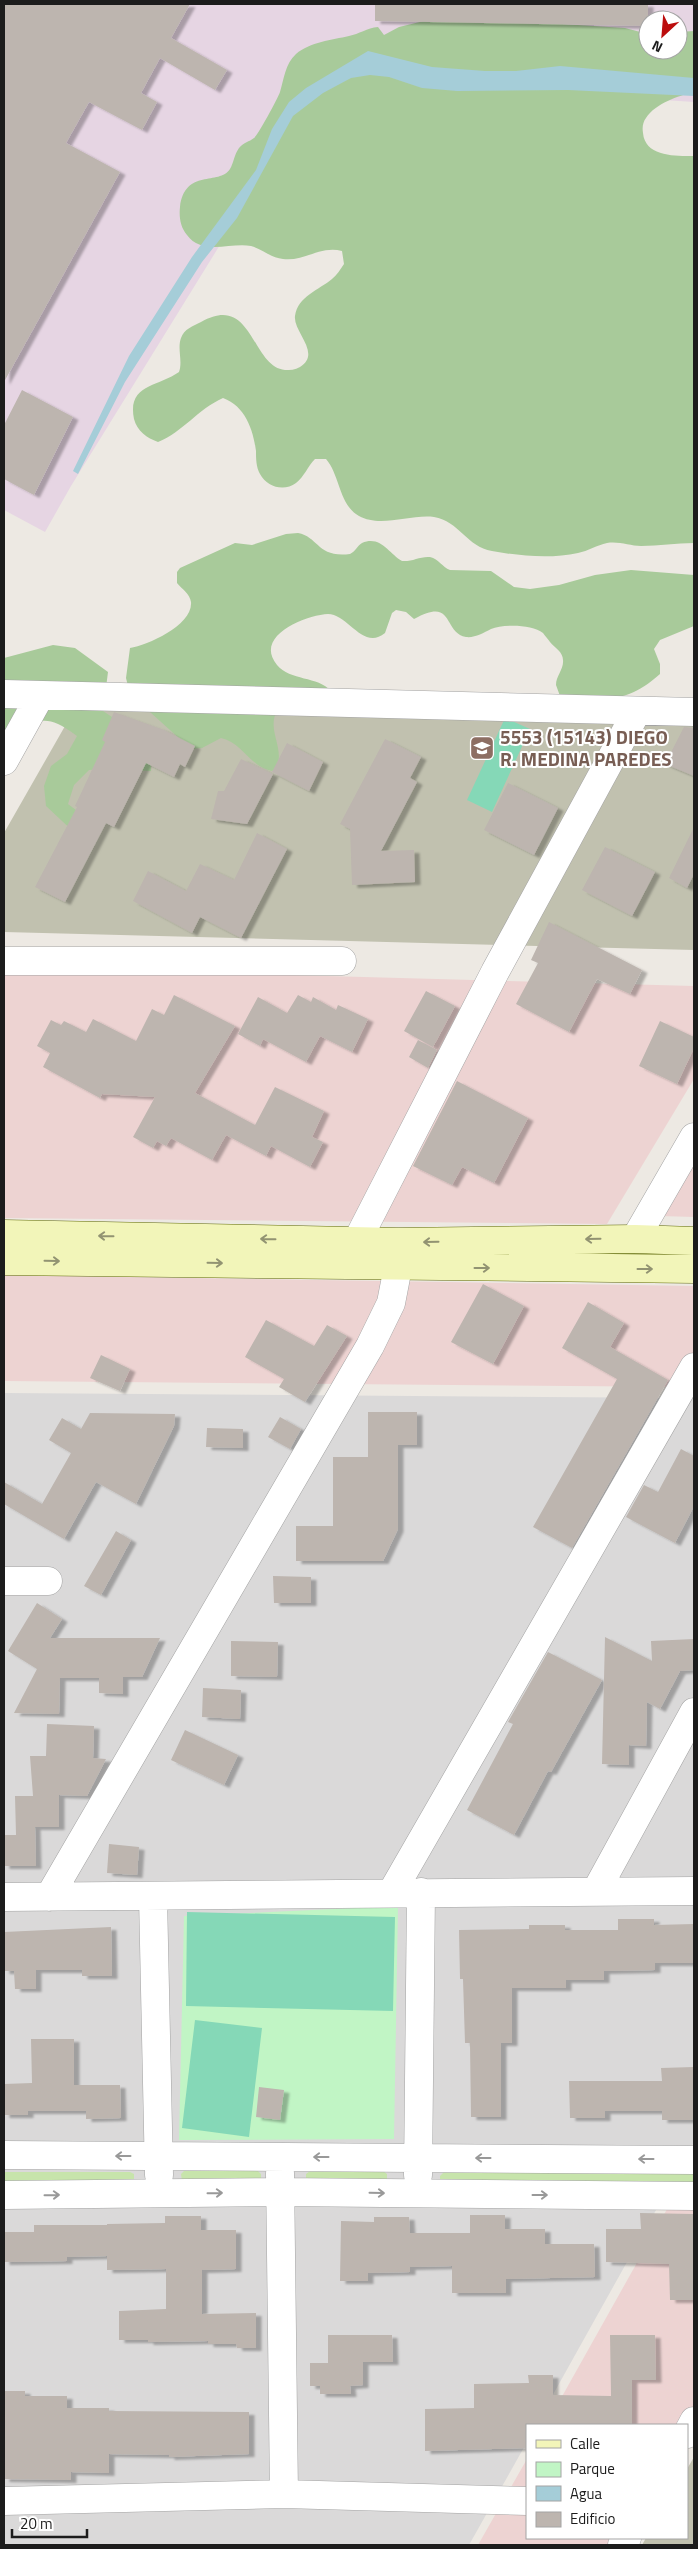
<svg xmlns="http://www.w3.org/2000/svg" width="698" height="2549" viewBox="0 0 698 2549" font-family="'Titillium Web',sans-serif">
<defs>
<filter id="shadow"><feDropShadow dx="5.5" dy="3" stdDeviation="1" flood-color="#0004"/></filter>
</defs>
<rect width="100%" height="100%" fill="#ede9e3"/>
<!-- residential -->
<path fill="#dad9d9" d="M4 1393 694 1398V2142L536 2425H527V2442L469 2545H4Z"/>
<!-- commercial -->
<path fill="#edd3d2" d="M4 967 694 986V1079L607 1224 4 1218Z
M694 1157V1217L660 1216Z
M4 1275 694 1286V1387L4 1381Z
M694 2161V2410L685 2425H546Z
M527 2459V2538H621L617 2545H478Z"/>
<!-- industrial -->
<path fill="#e6d5e3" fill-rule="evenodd" d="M4 4H694V102L362 80 278 151 71 486 45 532 4 510ZM648 20H678V50H648Z"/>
<!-- construction -->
<path fill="#c1c1af" d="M77 705 694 716V950L4 932V833Z
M694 2457V2545H642L646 2538H687V2469Z"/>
<!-- grass -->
<path fill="#c7e4ab" d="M184 2171H258L261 2174V2179L182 2181 181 2174Z
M310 2171H383L387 2174V2179H306V2174Z
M4 2172H130L134 2174V2180L4 2182Z
M444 2172H694V2183L440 2180V2176Z"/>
<!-- forest -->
<path fill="#a8ca9a" d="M428 20 562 24 625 28 648 34V50H678V32L694 31V92C678 96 656 103 646 118 643 122 642 127 643 133 645 157 676 156 694 156V543C676 543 659 546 641 546 630 546 619 541 607 543 597 545 588 551 578 553 551 559 519 556 492 551 467 547 459 521 434 517 411 514 380 528 359 516 339 505 340 475 326 459H315C308 466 304 477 296 483 284 492 267 487 260 474 256 467 256 458 256 451 253 429 245 406 223 398 198 409 183 432 158 442 147 438 137 431 134 419 127 384 158 387 179 372 183 361 177 349 181 338 184 329 193 326 201 322 253 292 251 367 285 370 290 370 295 370 300 367 322 353 293 332 295 316 298 296 319 290 332 279 337 275 340 270 344 264L342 251C321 245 303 262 283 259 271 258 262 249 251 246 231 242 202 256 187 235 180 227 179 216 180 207 185 168 219 186 230 169 234 162 234 155 239 148 244 142 249 142 254 138 258 135 278 98 280 92 284 79 285 64 296 54 310 42 332 40 349 36 359 34 367 28 378 27L384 35 399 27Z
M298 533C319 537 317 558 350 554 356 551 357 546 362 543 381 535 389 554 402 561 412 562 420 556 430 557 439 559 442 567 450 570L491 571 514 587 530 589 559 585 595 575 631 570 694 575V626L660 640 654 649 660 664V674C624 706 604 698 560 696L556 685C556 676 564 669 563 660 563 652 555 648 550 642 548 639 545 636 543 633 532 624 503 624 491 629 483 633 475 638 466 637 442 632 455 596 414 619L406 612 396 610 392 613 385 633C363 651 348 614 328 614 306 615 253 636 277 665 290 681 318 676 331 691L321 715H300L277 711C266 730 286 749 276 769L272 771C249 766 243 743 221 738L202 748 191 749 130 694 126 678 130 648C148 645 193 625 191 602 190 594 182 589 177 583V572L180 568 235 543 252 545 286 534Z
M53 645 75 648 108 672 103 711 139 735 151 751V771L109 769 89 770 74 785 68 804 84 816 77 835 46 806 44 786 51 766 67 754 77 736C41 709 41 725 4 730V658Z"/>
<!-- park -->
<path fill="#c1f5c5" d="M398 1906 394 2139 179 2140 184 1916Z"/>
<!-- pitch -->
<path fill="#85d8b7" d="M505 718 530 729 492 812 467 800Z
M187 1912 395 1917 393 2011 186 2006Z
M195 2020 262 2028 249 2137 182 2128Z"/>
<!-- water -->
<path fill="#a5cdd8" d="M368 51 432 67 485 71H516L560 66 694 78V96L568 90 457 91 422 88 389 77 370 75 351 78 323 93 293 116 237 218 202 262 125 382 78 474 73 471 129 356 192 257 256 170 272 129 289 102 306 88Z"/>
<!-- building -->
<path fill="#bdb5af" filter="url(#shadow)" d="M4 4H190L171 38 227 70 215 90 160 58 141 93 157 102 142 130 89 102 66 143 120 172 4 382Z
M375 4H648V26L375 21Z
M22 390 73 417 34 495 4 479V425Z
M114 712 164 730 195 746 185 767 180 764 174 777 146 763 114 827 106 823 65 902 35 887 77 807 75 806 105 742 102 740Z
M684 727 694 728V776L665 764Z
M385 739 421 757 410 778 417 782 381 851 414 850 415 882 352 885 350 829 340 824Z
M287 743 323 762 309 791 272 772Z
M241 759 273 774 247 824 211 819 218 791H224Z
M508 783 558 808 534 855 484 830Z
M694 827V874L687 888 669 878Z
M257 833 287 849 241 938 200 917 192 933 133 901 148 871 186 891 200 864 234 880Z
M605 847 655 872 632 916 582 890Z
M549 922 642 970 630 994 597 979 569 1032 516 1004 538 963 531 960Z
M426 991 455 1006 433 1047 404 1031Z
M174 995 235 1026 195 1093 255 1125 275 1087 324 1111 312 1137 323 1142 310 1167 271 1146 266 1156 226 1135 212 1160 171 1138 166 1146 157 1141 153 1148 133 1137 155 1097 102 1094 100 1098 43 1067 50 1053 37 1046 51 1020 61 1025 64 1021 86 1032 93 1019 136 1041 152 1009 164 1015Z
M298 995 311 1002 313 997 336 1010 338 1005 368 1019 352 1052 320 1036 306 1062 263 1039 260 1046 238 1034 258 997 287 1013Z
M660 1021 694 1037V1048L677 1084 639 1066Z
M418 1040 437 1050 428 1068 409 1057Z
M457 1081 528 1118 494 1183 462 1167 452 1185 413 1166Z
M483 1284 524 1306 493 1364 451 1342Z
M588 1302 624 1323 610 1347 668 1380 572 1548 533 1527 617 1379 562 1348Z
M266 1320 314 1346 327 1325 347 1336 305 1402 279 1387 284 1379 245 1357Z
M101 1355 130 1369 120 1391 90 1378Z
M368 1412H417V1445H398V1529L383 1561H296V1526H333V1457H368Z
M90 1413 175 1414 174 1426 136 1504 96 1482 64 1539 4 1504V1482L42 1504 71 1453 49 1440 62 1418 81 1429Z
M280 1417 301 1429 290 1449 268 1437Z
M207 1428 243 1429V1448L206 1447Z
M681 1449 694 1456V1506L675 1543 626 1517 644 1485 658 1492Z
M116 1531 131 1540 101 1595 84 1586Z
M273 1576 311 1577V1603H274Z
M37 1603 62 1619 50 1638H160L142 1677H123V1694L99 1693V1678H60L59 1714 14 1713 37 1669 8 1651Z
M605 1637 652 1661 651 1641 694 1639V1670L680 1671 660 1709 647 1702 646 1746 629 1745V1765L602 1764Z
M231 1641 278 1642 277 1677 231 1676Z
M548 1652 602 1680 551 1772 548 1771 514 1835 467 1810 513 1724 508 1722Z
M203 1688 241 1690 240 1719 202 1717Z
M47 1724 94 1726 93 1758 106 1759 87 1796 59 1795V1827H35L36 1866H4V1835H16L15 1796H33L30 1756H46Z
M185 1730 238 1755 224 1785 171 1760Z
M109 1844 139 1847 137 1875 107 1873Z
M618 1919H654V1925L694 1924V1963H655V1970L604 1971V1980H566V1988H512V2043H501V2117H471L470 2043H465L463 1979H460L459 1930 529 1929V1925H565V1930H618Z
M111 1927 112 1976H82V1970H36V1989H15L14 1971H4V1932Z
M31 2039H74V2085H120L121 2118 86 2119V2111H28V2115H4V2084L32 2083Z
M694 2067V2120H662V2111H605V2118H570L569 2081H662L661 2068Z
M259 2087 284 2090 280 2120 256 2117Z
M640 2213 694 2214V2300H670L669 2264 606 2262V2229H641Z
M470 2215H505V2229H545V2244H594L595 2277 506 2279V2293H452V2266L410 2267V2272L368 2273V2281H340L341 2221 374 2222V2217H409L410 2233H470Z
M165 2216H201V2230H236V2269L202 2270V2314L256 2313V2348H237L236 2344H208V2341L148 2342V2340H119V2311L166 2309V2269L107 2270V2256L67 2257V2261L4 2262V2232H34V2225H107V2224L165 2223Z
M328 2335H392L393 2362H363V2385L350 2386 351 2394H320V2386H310V2363H328Z
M610 2335H655L656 2380H632V2425H527V2448L425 2451V2409L474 2408V2384L529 2383 528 2375H553V2395L611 2396Z
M4 2391H25V2396H67V2408H109V2411L249 2412V2454L169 2457V2455L109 2454V2473L71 2472V2480L4 2479Z"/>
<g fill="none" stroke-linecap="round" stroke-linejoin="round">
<defs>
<path id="minor" d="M4 694 694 712
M4 761 40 696
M4 961H342
M635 1239 694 1137
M357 1241 495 972 637 711
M4 1581H48
M596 1891 694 1712
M392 1892 694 1367
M4 1897 694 1891
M49 1897 370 1346 391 1303 398 1267V1243
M153 1897 159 2175
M4 2155 694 2160
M280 2173 284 2494
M418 2175 421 1892
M4 2195 281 2192 694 2196
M4 2501 284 2494 527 2501"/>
<path id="tertiary" d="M687 2434 694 2421
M622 2545 627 2538"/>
<path id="secondary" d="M4 1234 398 1242 635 1239 694 1241
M4 1261 694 1269"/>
</defs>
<!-- minor casing -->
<use href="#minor" stroke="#a3a3a3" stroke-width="29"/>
<!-- tertiary casing -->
<use href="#tertiary" stroke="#a3a3a3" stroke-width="29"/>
<!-- secondary casing -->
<use href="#secondary" stroke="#616b0c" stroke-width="29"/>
<!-- minor -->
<use href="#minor" stroke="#fff" stroke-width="28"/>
<!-- tertiary -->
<use href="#tertiary" stroke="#fff" stroke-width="28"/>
<!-- secondary -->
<use href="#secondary" stroke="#f2f5b9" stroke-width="28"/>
</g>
<!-- one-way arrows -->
<defs><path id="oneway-shaft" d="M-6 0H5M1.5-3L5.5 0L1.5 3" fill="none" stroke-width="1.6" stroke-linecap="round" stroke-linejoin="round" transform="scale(1.25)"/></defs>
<g stroke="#929372">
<use href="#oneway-shaft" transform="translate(106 1236) rotate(-179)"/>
<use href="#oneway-shaft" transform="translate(268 1239) rotate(-179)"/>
<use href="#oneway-shaft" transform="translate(593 1239) rotate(179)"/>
<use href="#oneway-shaft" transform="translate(431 1242) rotate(179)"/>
<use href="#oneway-shaft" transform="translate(52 1261) rotate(1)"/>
<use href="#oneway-shaft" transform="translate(215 1263) rotate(1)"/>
<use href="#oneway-shaft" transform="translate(482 1268)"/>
<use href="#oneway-shaft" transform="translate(645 1269)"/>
</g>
<g stroke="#999">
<use href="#oneway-shaft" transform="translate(123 2156) rotate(-180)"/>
<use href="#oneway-shaft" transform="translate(321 2157) rotate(-180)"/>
<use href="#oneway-shaft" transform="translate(483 2158) rotate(-180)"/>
<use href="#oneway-shaft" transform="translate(646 2159) rotate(-180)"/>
<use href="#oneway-shaft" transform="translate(215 2193) rotate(-1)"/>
<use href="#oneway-shaft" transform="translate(377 2193) rotate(1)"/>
<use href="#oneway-shaft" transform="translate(52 2195) rotate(-1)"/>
<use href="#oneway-shaft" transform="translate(540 2195)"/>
</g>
<!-- icons -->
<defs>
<symbol id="school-square" viewBox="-11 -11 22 22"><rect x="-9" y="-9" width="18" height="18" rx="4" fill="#8d6e63" stroke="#fff"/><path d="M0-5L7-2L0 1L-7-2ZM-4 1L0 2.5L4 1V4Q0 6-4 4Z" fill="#fff"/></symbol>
</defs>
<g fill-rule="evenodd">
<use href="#school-square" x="468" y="734" width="28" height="28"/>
</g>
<g text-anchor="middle" stroke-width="4" stroke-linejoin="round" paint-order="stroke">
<!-- education labels -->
<g font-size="19" font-weight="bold" fill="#785e54" stroke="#fff" text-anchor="start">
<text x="500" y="744">5553 (15143) DIEGO<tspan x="500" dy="22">R. MEDINA PAREDES</tspan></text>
</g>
</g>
<!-- border -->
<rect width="698" height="2549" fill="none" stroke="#1c1c1c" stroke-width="10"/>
<!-- legend -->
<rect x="526" y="2424" width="162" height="115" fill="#ffffff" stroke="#a4a4a4"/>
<rect x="536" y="2440" width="25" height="8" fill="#f2f5b9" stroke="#a4a4a4"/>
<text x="570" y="2449" font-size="15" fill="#1c1c1c">Calle</text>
<rect x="536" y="2462" width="25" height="15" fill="#c1f5c5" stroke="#a4a4a4"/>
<text x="570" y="2474" font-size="15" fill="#1c1c1c">Parque</text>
<rect x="536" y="2486" width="25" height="15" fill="#a5cdd8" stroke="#a4a4a4"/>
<text x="570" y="2499" font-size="15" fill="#1c1c1c">Agua</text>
<rect x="536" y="2512" width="25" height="15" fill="#bdb5af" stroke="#a4a4a4"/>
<text x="570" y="2524" font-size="15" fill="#1c1c1c">Edificio</text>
<!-- north arrow -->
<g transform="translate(663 35) rotate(206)"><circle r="24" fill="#ffffff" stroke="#a4a4a4"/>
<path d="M0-4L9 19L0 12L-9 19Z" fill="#bc0d0d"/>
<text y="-8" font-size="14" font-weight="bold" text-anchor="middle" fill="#1c1c1c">N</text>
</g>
<!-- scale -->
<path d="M12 2529v8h75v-8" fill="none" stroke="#1c1c1c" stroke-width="2.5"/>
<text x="20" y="2529" font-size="15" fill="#1c1c1c" stroke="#ffffff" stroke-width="4" paint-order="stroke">20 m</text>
</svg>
